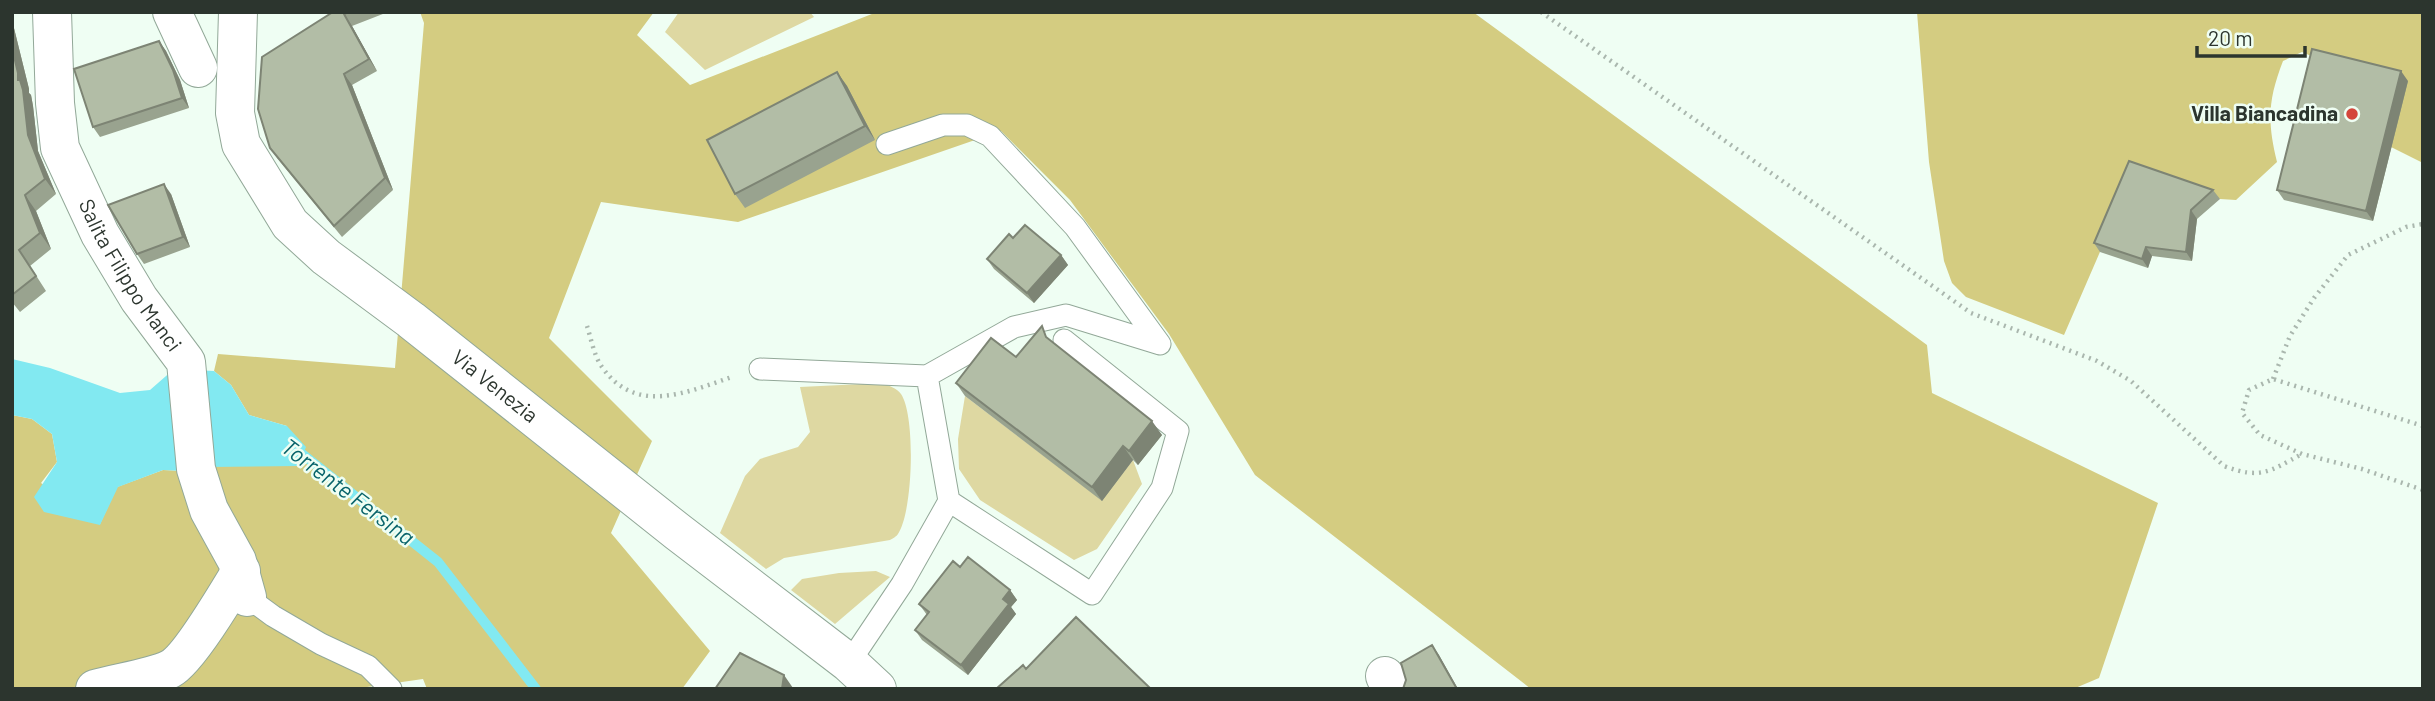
<svg xmlns="http://www.w3.org/2000/svg" width="2435" height="701" viewBox="0 0 2435 701" font-family="Barlow,sans-serif">
<rect width="100%" height="100%" fill="#effef3"/>
<!-- green -->
<path fill="#ded8a2" d="M679 12H810L814 17 705 70 665 32Z
M883 383C889 386 897 388 901 394 916 416 913 512 898 534 897 536 892 539 890 540L784 558 766 569 720 533 745 476 760 459 798 447 810 432 800 387Z
M965 396 1102 500 1133 460 1142 484 1097 549 1074 560 980 500 959 469 958 439Z
M876 571 890 577 835 624 791 590 802 579 839 573Z"/>
<!-- forest -->
<path fill="#d4cc81" d="M420 12H654L637 35 690 85 877 12H1473L1927 345 1932 393 2158 503 2099 678 2073 689H1531L1255 475 1169 334 1070 200 1001 131 738 222 601 202 549 338 652 441 611 533 710 651 682 689H427L423 679 353 689H12V415L32 419 52 434 57 462 41 483 100 524 117 487 163 470 184 471 287 426 249 415 231 385 214 371 218 354 395 368 424 23Z
M1917 12H2423V163L2391 147 2323 61 2302 52 2283 61C2268 100 2267 121 2277 162L2236 200 2220 199 2135 171 2064 335 1966 297 1952 283 1944 261 1929 162Z"/>
<!-- water -->
<path fill="#82e9f1" d="M12 359 50 368 120 393 150 390 174 369 214 371 231 385 249 415 287 426 306 447 298 466 209 467 184 471 163 470 118 487 100 525 44 512 34 497 57 462 52 434 32 419 12 415Z"/>
<g fill="none" stroke-linecap="round" stroke-linejoin="round">
<!-- stream -->
<path stroke="#82e9f1" stroke-width="10" d="M292 446 438 562 536 689"/>
<defs>
<path id="lane" d="M760 369 927 376 1014 327 1066 315 1160 344 1075 227 990 136 967 125H943L887 144
M949 501 1092 594 1162 488 1178 431 1064 340
M247 597 273 616 321 644 368 666 391 689
M849 663 902 584 949 501 927 376"/>
<g id="street">
<path id="s1" d="M52 12 55 103 60 148 100 234 139 299 186 362 196 469 209 510 237 561 247 597"/>
<path d="M172 12 198 68"/>
<path d="M1385 676 1391 689"/>
<path d="M95 689C115 683 152 678 170 669 188 660 229 591 241 571"/>
</g>
<g id="secondary">
<path id="s2" d="M238 12 235 113 241 144 290 224 326 257 411 320 678 532 849 663 877 689"/>
</g>
</defs>
<!-- lane casing -->
<use href="#lane" stroke="#92a898" stroke-width="23"/>
<!-- street casing -->
<use href="#street" stroke="#92a898" stroke-width="40"/>
<!-- secondary casing -->
<use href="#secondary" stroke="#92a898" stroke-width="40"/>
<!-- path -->
<path stroke="#aab7ae" stroke-width="4.5" stroke-dasharray="2 5" stroke-linecap="butt" d="M1541 12 1971 313 2097 361 2131 381 2224 466C2261 480 2270 471 2302 454
M587 326C591 338 594 356 602 367 636 416 687 392 732 377
M2273 379 2290 336 2314 298 2348 255 2406 227 2423 224
M2423 426 2273 379 2249 390 2242 413 2260 435 2302 454 2362 469 2423 490"/>
<!-- lane -->
<use href="#lane" stroke="#fff" stroke-width="21"/>
<!-- street -->
<use href="#street" stroke="#fff" stroke-width="38"/>
<!-- secondary -->
<use href="#secondary" stroke="#fff" stroke-width="38"/>
</g>
<!-- wall -->
<path fill="#99a38f" d="M333 12H388L352 26 377 71 352 85 393 190 342 237 278 159 270 148Z
M12 20 29 89V93L31 95 33 106 38 151 56 194 36 211 51 249 30 266 46 291 20 312 12 302Z
M159 41 166 51 180 80 189 108 100 137 93 127Z
M837 72 847 86 875 140 745 208 735 194Z
M2408 81 2373 221 2284 200 2277 190Z
M2213 190 2220 199 2197 219 2192 261 2152 256 2148 268 2100 252 2094 243Z
M171 194 190 247 144 264 137 254Z
M1013 238 1061 255 1068 265 1034 303 994 269 987 259Z
M1052 341 1162 435 1138 465 1133 460 1102 501 965 396 956 383Z
M960 567 1010 590 1017 600 1011 607 1016 614 968 675 922 640 915 630 927 615 919 604Z"/>
<!-- shaded-wall -->
<path fill="#7d8474" d="M344 14 352 26 377 71 369 59Z
M12 20 29 89V93L31 95 33 106 38 151 56 194 45 179 28 135 12 48Z
M159 41 166 51 180 80 189 108 182 98Z
M2401 71 2408 81 2373 221 2366 211Z
M837 72 847 86 875 140 865 126Z
M344 74 352 85 393 190 385 178Z
M164 184 171 194 190 247 183 237Z
M25 195 36 211 51 249 40 233Z
M2191 210 2197 219 2192 261 2186 252Z
M2146 247 2152 256 2148 268 2142 259Z
M1061 255 1068 265 1034 303 1027 293Z
M1152 421 1162 435 1138 465 1129 451Z
M1123 446 1133 460 1102 501 1092 487Z
M1010 590 1017 600 1011 607 1016 614 968 675 961 665 1003 599Z
M1432 645 1439 655 1458 689H1457Z
M784 675 793 688V689H782Z"/>
<!-- building -->
<path fill="#b2bda6" stroke="#7d8474" stroke-width="2" d="M333 12H349L344 14 369 59 344 74 385 178 334 226 270 148 258 109 262 57Z
M159 41 173 70 182 98 93 127 74 69Z
M12 48 18 73V80H20L23 90 28 135 45 179 25 195 40 233 19 250 36 276 12 295Z
M2312 49 2401 71 2366 211 2277 190Z
M837 72 865 126 735 194 707 140Z
M2129 161 2213 190 2191 210 2186 252 2146 247 2142 259 2094 243Z
M164 184 183 237 137 254 108 205Z
M1025 225 1061 255 1027 293 987 259 1009 234 1013 238Z
M1042 326 1046 337 1152 421 1129 451 1123 446 1092 487 956 383 991 338 1016 357Z
M968 557 1010 590 1003 599 1009 604 961 665 915 630 929 612 919 604 953 561 960 567Z
M1076 617 1151 689H996L1023 665 1026 669Z
M1432 645 1457 689H1403L1406 680 1401 663Z
M740 653 784 675 782 689H715Z"/>
<!-- markers -->
<circle fill="#d4463b" stroke="#effef3" stroke-width="2.5" cx="2352" cy="114" r="7"/>
<g text-anchor="middle" stroke-width="5" stroke-linejoin="round" paint-order="stroke">
<!-- poi labels -->
<g font-size="21" font-weight="bold" fill="#2c352e" stroke="#effef3" text-anchor="end">
<text x="2338" y="121">Villa Biancadina</text>
</g>
<!-- street labels -->
<g font-size="21" fill="#2c352e" stroke="#effef3">
<text dy="7" stroke="none"><textPath href="#s1" startOffset="282">Salita Filippo Manci</textPath></text>
<text dy="7" stroke="none"><textPath href="#s2" startOffset="488">Via Venezia</textPath></text>
</g>
<!-- water labels -->
<g font-size="23" font-style="italic" fill="#09646b" stroke="#effef3">
<text transform="translate(348 492) rotate(37)" y="8">Torrente Fersina</text>
</g>
</g>
<!-- border -->
<rect width="2435" height="701" fill="none" stroke="#2c352e" stroke-width="28"/>
<!-- scale -->
<path d="M2197 46v10h108v-10" fill="none" stroke="#2c352e" stroke-width="3.5"/>
<text x="2208" y="46" font-size="21" fill="#2c352e" stroke="#effef3" stroke-width="5" paint-order="stroke">20 m</text>
</svg>
